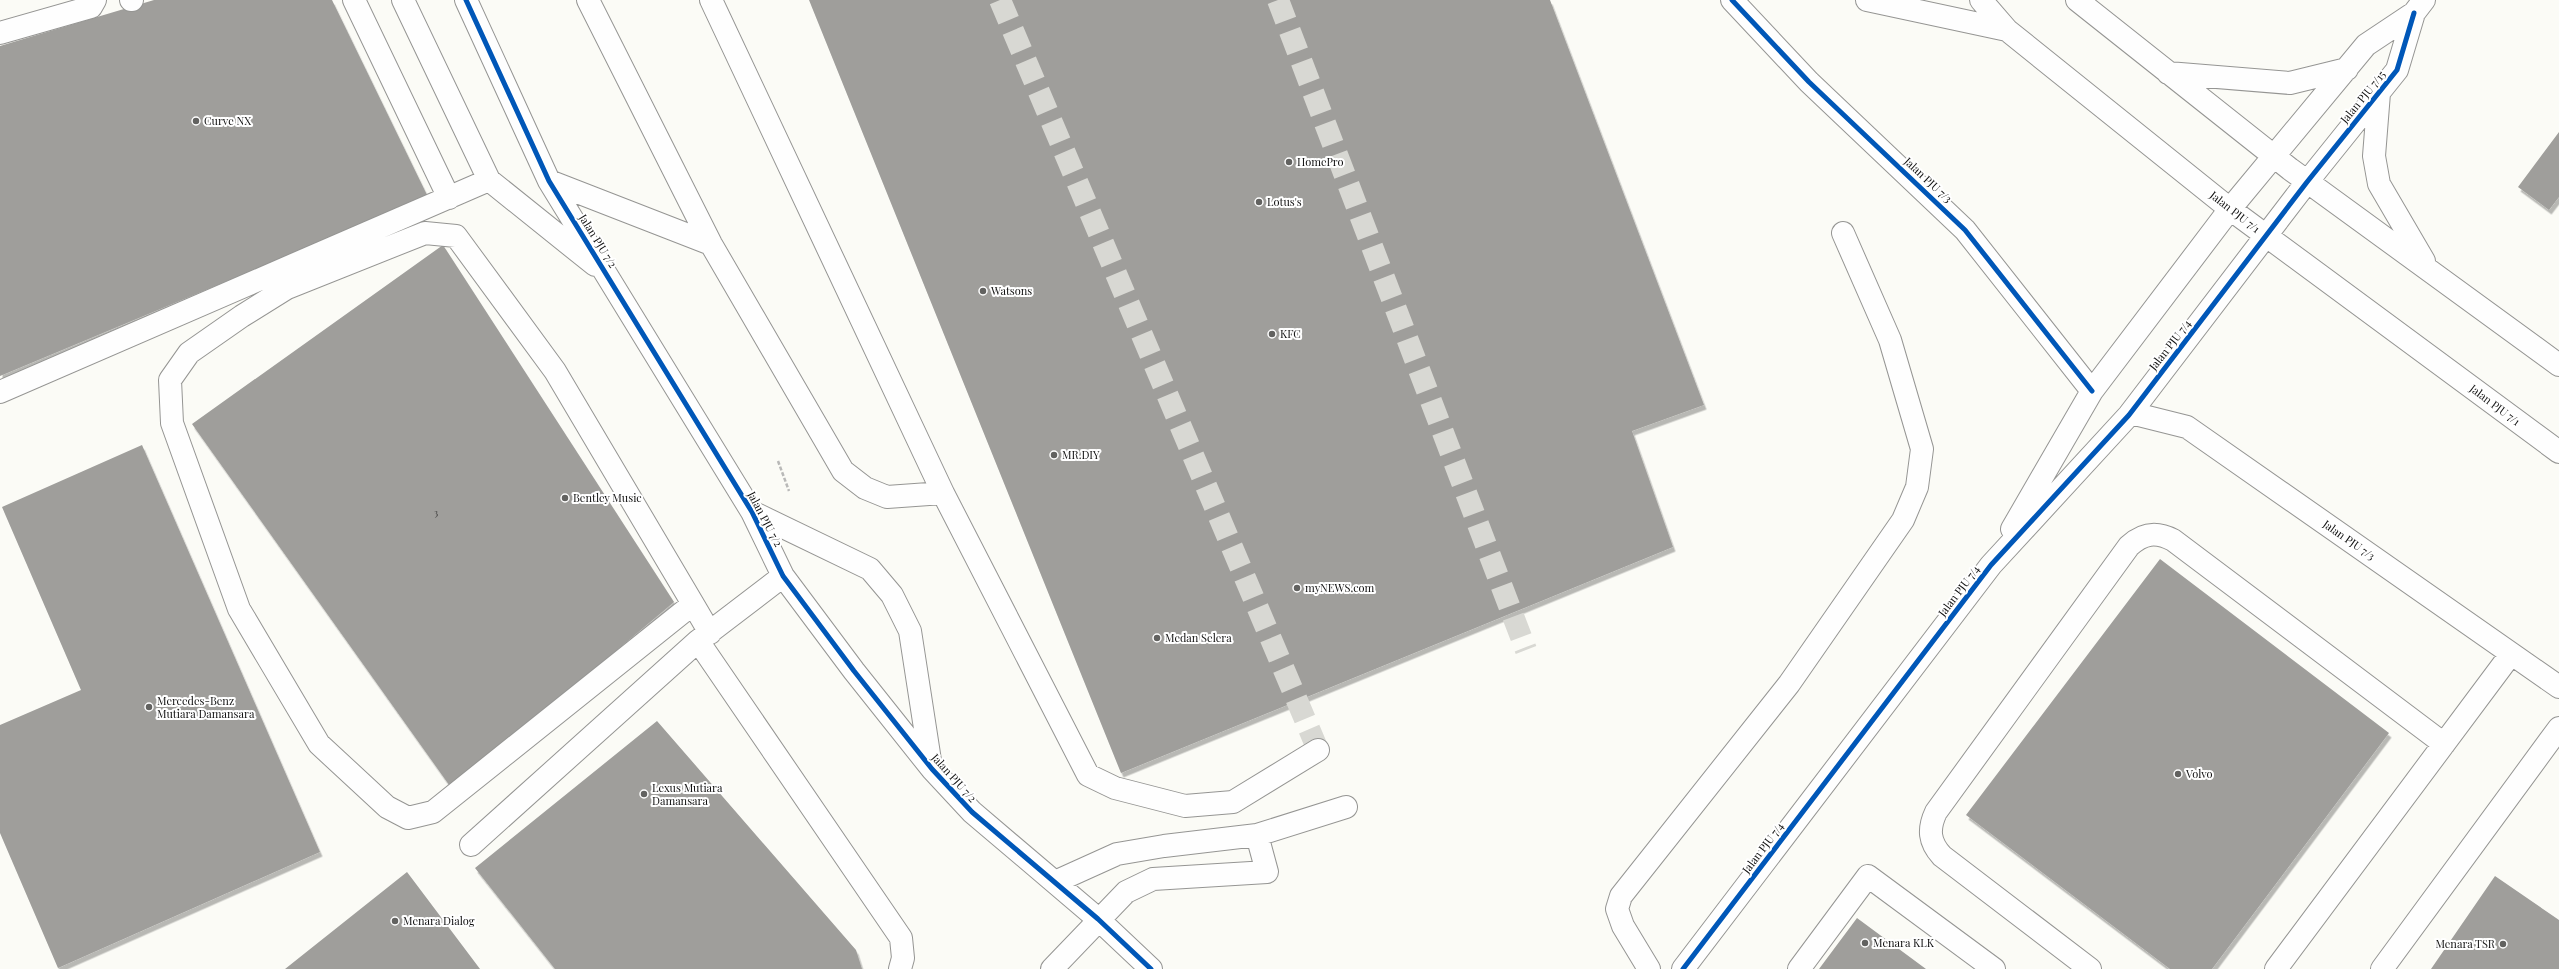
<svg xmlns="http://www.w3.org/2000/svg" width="2559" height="969" viewBox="0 0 2559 969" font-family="'Playfair Display',serif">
<defs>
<filter id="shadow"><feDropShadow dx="2.5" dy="4.5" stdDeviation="0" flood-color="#0004"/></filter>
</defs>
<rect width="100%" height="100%" fill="#fbfbf6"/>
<!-- building -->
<path fill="#9f9e9b" filter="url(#shadow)" d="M154 0H332L428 197 0 376V46Z
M809 0H1550L1704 405 1632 431 1673 547 1121 773Z
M2559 132V197L2549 210 2518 187Z
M443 245 674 602 452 789 192 424Z
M142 445 320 852 58 968 0 833V725L81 690 2 507Z
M2160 559 2389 733 2212 969H2170L1966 815Z
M657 721 856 950 862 969H555L475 868Z
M407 872 480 969H285Z
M2495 876 2559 920V969H2431Z
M1857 918 1926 969H1819Z"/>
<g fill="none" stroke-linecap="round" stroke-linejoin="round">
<!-- minor-tunnel -->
<path stroke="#d8d8d3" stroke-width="22" stroke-dasharray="22 11" stroke-linecap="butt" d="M1000 0 1318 750
M1278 0 1526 650"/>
<defs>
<path id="minor" d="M131 0H132
M354 0 449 198
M403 0 489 180 595 265
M466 0 549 181 752 512 783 576 854 671 932 769 972 812 1098 919 1151 969
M588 0 711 244 843 471 865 488 887 497 943 493 1088 775 1115 788 1185 806 1233 802 1318 750
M711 0 943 493
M1732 0 1809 82 1965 230 2092 391
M1867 0 2007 30
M1981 0 2007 30 2230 209 2559 452
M2077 0 2290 169 2559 365
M0 33 91 7 95 0
M2168 73 2290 83 2347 69
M2379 93 2374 156 2379 184 2424 261
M549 181 711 244
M0 392 489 180
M2131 413 2187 427 2559 687
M752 512 870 569 892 595 910 631 931 767
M2012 529 2092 391 2230 209 2366 45 2414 13 2424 0
M693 604 433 812 408 818 387 807 319 744 239 609 172 423 170 380 189 353 242 316 287 288 425 233 456 236 555 371 693 604 710 633
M698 641 901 938 903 958 900 969
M471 845 698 641 783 576
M1055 882 1117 854 1164 846 1257 835 1346 807
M1052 969 1126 892 1153 879 1267 872 1257 835
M1649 969 1623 926 1617 909 1621 896 1789 684 1903 520 1917 487 1922 449 1890 340 1843 233
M1683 969 1991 565 2129 415 2307 182 2397 70 2414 13
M1799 969 1868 876 1994 969
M2090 969 1942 856C1929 842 1928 829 1936 812L2129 546C2143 533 2156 531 2173 540L2444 744
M2276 969 2511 654
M2382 969 2559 728"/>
</defs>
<!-- minor casing -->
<use href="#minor" stroke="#959593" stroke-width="24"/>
<!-- path -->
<path stroke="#b9b9b8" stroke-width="2.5" stroke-dasharray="4 2" stroke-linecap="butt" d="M778 461 789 491"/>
<!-- minor -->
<use href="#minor" stroke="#fefefe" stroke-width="22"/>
<defs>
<path id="cycleway" d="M466 0 549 181 752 512 783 576 854 671 932 769 972 812 1098 919 1151 969
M1732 0 1809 82 1965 230 2092 391
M1683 969 1991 565 2129 415 2307 182 2397 70 2414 13"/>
</defs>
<!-- cycleway casing -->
<use href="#cycleway" stroke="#fff" stroke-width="8"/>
<!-- cycleway -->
<use href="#cycleway" stroke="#0057b8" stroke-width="5"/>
</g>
<!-- markers -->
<g fill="#626260" stroke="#fff" stroke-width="1.5">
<circle cx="196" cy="121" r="4"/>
<circle cx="1289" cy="162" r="4"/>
<circle cx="1259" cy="202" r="4"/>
<circle cx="983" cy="291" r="4"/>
<circle cx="1272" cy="334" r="4"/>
<circle cx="1054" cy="455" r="4"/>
<circle cx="565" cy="498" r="4"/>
<circle cx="1297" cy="588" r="4"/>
<circle cx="1157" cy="638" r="4"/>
<circle cx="149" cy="707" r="4"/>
<circle cx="2178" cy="774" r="4"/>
<circle cx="644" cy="794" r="4"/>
<circle cx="395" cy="921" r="4"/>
<circle cx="1865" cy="943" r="4"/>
<circle cx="2503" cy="944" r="4"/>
</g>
<g text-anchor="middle" stroke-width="4" stroke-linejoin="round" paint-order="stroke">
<!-- number labels -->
<g font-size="9" fill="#333332">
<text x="436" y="516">3</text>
</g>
<!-- street labels -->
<g font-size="11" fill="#0f0f0f" stroke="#fff">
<text transform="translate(2363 97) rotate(-51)" y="4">Jalan PJU 7/15</text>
<text transform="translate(1928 180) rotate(43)" y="4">Jalan PJU 7/3</text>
<text transform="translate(2235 212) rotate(38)" y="4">Jalan PJU 7/1</text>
<text transform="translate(598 241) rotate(58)" y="4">Jalan PJU 7/2</text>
<text transform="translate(2170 345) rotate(-52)" y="4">Jalan PJU 7/4</text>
<text transform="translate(2495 405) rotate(37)" y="4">Jalan PJU 7/1</text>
<text transform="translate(765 519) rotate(62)" y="4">Jalan PJU 7/2</text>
<text transform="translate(2349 540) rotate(35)" y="4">Jalan PJU 7/3</text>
<text transform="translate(1959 591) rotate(-53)" y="4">Jalan PJU 7/4</text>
<text transform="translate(954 778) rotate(48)" y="4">Jalan PJU 7/2</text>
<text transform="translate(1763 848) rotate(-53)" y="4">Jalan PJU 7/4</text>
</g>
<!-- poi labels -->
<g font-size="11" fill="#0f0f0f" stroke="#fff" text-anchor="start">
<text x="204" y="125">Curve NX</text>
<text x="1297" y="166">HomePro</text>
<text x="1267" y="206">Lotus's</text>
<text x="991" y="295">Watsons</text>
<text x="1280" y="338">KFC</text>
<text x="1062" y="459">MR.DIY</text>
<text x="573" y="502">Bentley Music</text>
<text x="1305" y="592">myNEWS.com</text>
<text x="1165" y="642">Medan Selera</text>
<text x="157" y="705">Mercedes-Benz<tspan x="157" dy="13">Mutiara Damansara</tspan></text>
<text x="2186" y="778">Volvo</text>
<text x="652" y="792">Lexus Mutiara<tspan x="652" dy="13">Damansara</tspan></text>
<text x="403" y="925">Menara Dialog</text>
<text x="1873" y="947">Menara KLK</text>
<text x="2495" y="948" text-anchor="end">Menara TSR</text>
</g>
</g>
</svg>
